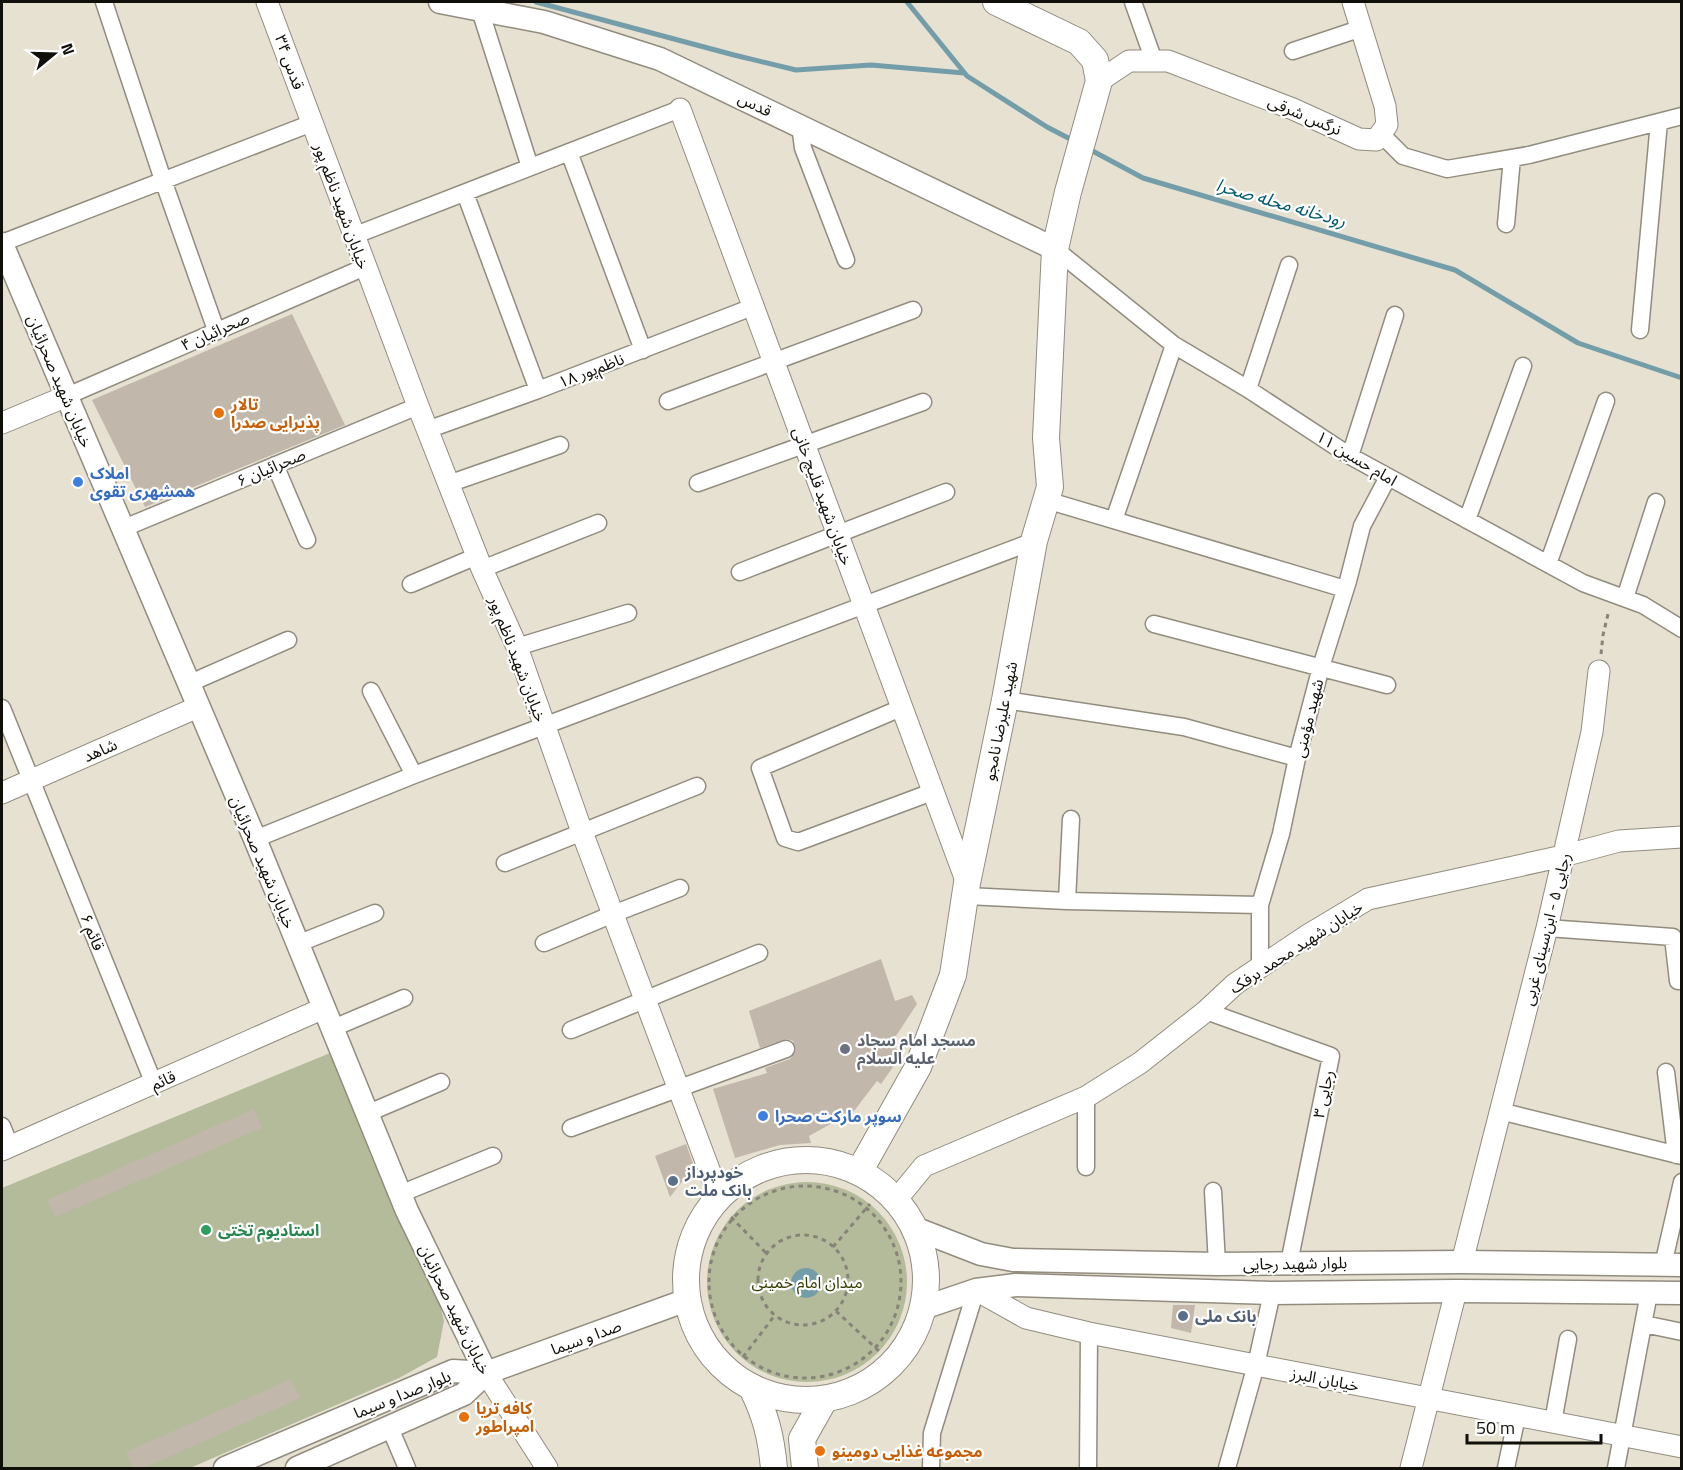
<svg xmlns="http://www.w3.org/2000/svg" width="1683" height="1470" viewBox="0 0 1683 1470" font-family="'Titillium Web','Noto Sans Arabic',sans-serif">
<rect width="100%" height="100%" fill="#e7e1d2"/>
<!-- green -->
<path fill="#b4bb9a" d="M335 1051 437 1293 444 1321 437 1357 399 1378 190 1468H2V1188Z
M707 1282a100 100 0 1 1 200 0a100 100 0 1 1-200 0Z"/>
<!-- water -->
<path fill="#739da8" d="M791 1283a15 15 0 1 1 30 0a15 15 0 1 1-30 0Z"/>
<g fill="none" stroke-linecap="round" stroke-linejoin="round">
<!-- stream -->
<path stroke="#739da8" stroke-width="5" d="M536 2 734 55 796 70 871 65 964 73
M907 2 967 76 1047 127 1076 142
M1087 148 1143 178 1455 270 1578 343 1682 378"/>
</g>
<!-- building -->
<path fill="#c1b7aa" d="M292 314 345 425 145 507 92 400Z
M881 959 895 1001 912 995 917 1004 890 1045 903 1053 881 1084 877 1081 854 1111 809 1136 811 1143 780 1145 735 1158 713 1089 767 1073 765 1068 790 1059 796 1050 793 1041 787 1039 760 1048 749 1011Z
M254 1109 262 1128 55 1217 47 1200Z
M686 1144 694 1166 670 1197 655 1156Z
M1173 1305H1195L1191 1333 1171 1328Z
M291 1379 300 1398 144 1468H132L126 1452Z"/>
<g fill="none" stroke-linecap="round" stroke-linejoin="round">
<defs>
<path id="minor" d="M104 2 163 180 216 330
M1133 2 1154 61
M480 10 530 167
M1293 51 1362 28
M800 125 803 148 846 260
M1381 134 1403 156 1447 169 1529 155 1682 116
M569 152 643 350
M465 193 538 390
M1506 224 1512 158
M353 236 680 109
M2 243 312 123
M1055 249 1174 345 1248 389 1350 456 1583 583 1643 605 1682 629
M1640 330 1659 122
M1248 389 1289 265
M67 396 365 267
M668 401 913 310
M427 430 538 390 755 306
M1350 456 1395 315
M275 465 307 540
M698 483 923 402
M448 484 560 445
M1046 500 1345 589
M1114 520 1174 345
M1467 520 1523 366
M124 528 418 406
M1548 564 1606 401
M482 569 598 523
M740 572 946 492
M411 584 477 556
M1625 598 1656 502
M1154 624 1387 685
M517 647 628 613
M188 684 288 640
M371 691 414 775
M1005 700 1184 727 1297 758
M2 708 154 1084
M901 708 760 768 785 838 798 842 932 792
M255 839 414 775 1034 541
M505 863 697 786
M967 896 1067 901 1260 905
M1067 901 1071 819
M1547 928 1673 937 1678 981
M544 943 613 914 680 888
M297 944 375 913
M1260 968V905L1281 834 1297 758 1321 667 1348 581 1362 526 1388 477
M1206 1011 1331 1056 1289 1263
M331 1029 404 998
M571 1030 759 953
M1666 1072 1676 1155
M1500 1111 1682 1156
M366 1114 441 1082
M2 1126 10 1146
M571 1128 786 1049
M1086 1167V1097
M1213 1191 1217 1264
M400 1194 493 1156
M1663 1265 1682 1182
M1644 1324 1682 1332
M1553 1422 1568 1339
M390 1428 407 1468
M931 1468 932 1433 976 1290
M1088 1468 1089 1333
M1227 1468 1256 1365 1272 1293
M1506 1468 1517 1416
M1616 1468 1649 1293"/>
<path id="tertiary" d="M267 2 418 406 482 569 517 647 582 832 719 1196
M1099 81 1129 61H1168L1293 109 1359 139 1376 140 1387 125 1385 106 1353 2
M680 109 967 883
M2 423 67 396
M2 793 198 707
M2 1150 324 1008
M896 1200 924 1166 1086 1097 1140 1063 1206 1011 1235 984 1308 935 1368 899 1563 856 1619 841 1682 837
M1462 1262 1547 928 1592 732 1599 671
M976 1290 1026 1318 1089 1333 1682 1447
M486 1373 547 1468
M1411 1468 1456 1291"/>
<path id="secondary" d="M440 2 544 22 660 59 1055 249
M2 244 255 839 407 1211 486 1373
M914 1228 981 1254 1013 1260 1217 1264 1462 1262 1682 1265
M923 1308 976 1290 1016 1285 1272 1293 1456 1291 1682 1293
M225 1468 453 1371 486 1373 687 1300
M297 1468 464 1394 486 1373"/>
<path id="primary" d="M686 1280a120 120 0 1 1 240 0a120 120 0 1 1-240 0Z
M859 1172 918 1067 953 975 967 883 1005 700 1034 541 1050 487 1046 438 1055 249 1068 192 1099 81 1095 60 1079 42 996 2
M752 1388C766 1416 771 1437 774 1468
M805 1468 802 1439 824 1400"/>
</defs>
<!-- minor casing -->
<use href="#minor" stroke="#918c7e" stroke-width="19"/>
<!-- tertiary casing -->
<use href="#tertiary" stroke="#918c7e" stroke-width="23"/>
<!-- secondary casing -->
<use href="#secondary" stroke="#918c7e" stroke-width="25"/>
<!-- primary casing -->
<use href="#primary" stroke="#918c7e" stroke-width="28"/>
<!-- path -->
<path stroke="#888379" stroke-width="3" stroke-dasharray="4.5 4.5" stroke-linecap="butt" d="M1601 654 1603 635 1609 610
M709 1282a96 96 0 1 1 192 0a96 96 0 1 1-192 0Z
M731 1217 767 1254
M758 1280a45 45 0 1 1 90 0a45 45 0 1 1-90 0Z
M833 1247 870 1204
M836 1311 880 1352
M743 1357 775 1315"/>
<!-- minor -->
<use href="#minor" stroke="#fff" stroke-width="16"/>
<!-- tertiary -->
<use href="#tertiary" stroke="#fff" stroke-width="21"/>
<!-- secondary -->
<use href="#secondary" stroke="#fff" stroke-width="22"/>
<!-- primary -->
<use href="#primary" stroke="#fff" stroke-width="26"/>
</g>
<!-- markers -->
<g fill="#e8710a" stroke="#fff" stroke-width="2">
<circle cx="219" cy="413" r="6"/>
<circle cx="464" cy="1417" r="6"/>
<circle cx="820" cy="1451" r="6"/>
</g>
<g fill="#3f7fe0" stroke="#fff" stroke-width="2">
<circle cx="78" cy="482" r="6"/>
<circle cx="763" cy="1116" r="6"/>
</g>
<circle fill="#6b7280" stroke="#fff" stroke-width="2" cx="845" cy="1049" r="6"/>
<g fill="#5c6f8a" stroke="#fff" stroke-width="2">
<circle cx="673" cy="1181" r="6"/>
<circle cx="1183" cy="1316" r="6"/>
</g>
<circle fill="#2e9e5b" stroke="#fff" stroke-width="2" cx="206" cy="1230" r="6"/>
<g text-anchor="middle" stroke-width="4.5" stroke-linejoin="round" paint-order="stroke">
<!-- street labels -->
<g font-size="16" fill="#110f0a" stroke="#fff">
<text transform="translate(290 62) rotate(70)" y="6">قدس ۳۴</text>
<text transform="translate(755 104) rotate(26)" y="6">قدس</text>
<text transform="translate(1305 115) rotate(23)" y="6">نرگس شرقی</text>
<text transform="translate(342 206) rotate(70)" y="6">خیابان شهید ناظم پور</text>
<text transform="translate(215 331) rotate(-24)" y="6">صحرائیان ۴</text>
<text transform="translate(591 370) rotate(-21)" y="6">ناظم‌پور ۱۸</text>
<text transform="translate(60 381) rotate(67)" y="6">خیابان شهید صحرائیان</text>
<text transform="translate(1357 458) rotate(31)" y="6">امام حسین ۱۱</text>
<text transform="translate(271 467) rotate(-23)" y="6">صحرائیان ۶</text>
<text transform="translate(823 496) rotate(70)" y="6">خیابان شهید قلیچ خانی</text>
<text transform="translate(518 659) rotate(69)" y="6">خیابان شهید ناظم پور</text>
<text transform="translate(1308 718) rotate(-76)" y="6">شهید مؤمنی</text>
<text transform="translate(1000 721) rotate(-79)" y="6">شهید علیرضا نامجو</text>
<text transform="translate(100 750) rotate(-24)" y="6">شاهد</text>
<text transform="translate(263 862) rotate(67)" y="6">خیابان شهید صحرائیان</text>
<text transform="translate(1546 929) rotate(-76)" y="6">رجایی ۵ - ابن‌سینای غربی</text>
<text transform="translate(93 932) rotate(68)" y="6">قائم ۶</text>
<text transform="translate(1296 947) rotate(-33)" y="6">خیابان شهید محمد برفک</text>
<text transform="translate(163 1080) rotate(-24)" y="6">قائم</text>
<text transform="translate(1323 1094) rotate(-78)" y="6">رجایی ۳</text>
<text transform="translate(1295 1263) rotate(-1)" y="6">بلوار شهید رجایی</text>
<text transform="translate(455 1309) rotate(64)" y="6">خیابان شهید صحرائیان</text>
<text transform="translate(586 1337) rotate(-20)" y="6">صدا و سیما</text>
<text transform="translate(1325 1379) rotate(11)" y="6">خیابان البرز</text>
<text transform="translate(402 1394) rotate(-22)" y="6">بلوار صدا و سیما</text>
</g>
<!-- food labels -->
<g font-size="16" font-weight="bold" fill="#c56008" stroke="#fff" text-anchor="start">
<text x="231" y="410">تالار<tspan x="231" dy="18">پذیرایی صدرا</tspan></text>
<text x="476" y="1414">کافه تریا<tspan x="476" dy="18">امپراطور</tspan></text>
<text x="832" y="1457">مجموعه غذایى دومینو</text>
</g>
<!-- shop labels -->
<g font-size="16" font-weight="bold" fill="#366cbe" stroke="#fff" text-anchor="start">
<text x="90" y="479">املاک<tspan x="90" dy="18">همشهری تقوی</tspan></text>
<text x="775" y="1122">سوپر مارکت صحرا</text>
</g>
<!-- worship labels -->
<g font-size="16" font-weight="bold" fill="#5b616d" stroke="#fff" text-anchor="start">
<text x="857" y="1046">مسجد امام سجاد<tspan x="857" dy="18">علیه السلام</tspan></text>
</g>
<!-- service labels -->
<g font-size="16" font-weight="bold" fill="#4e5e75" stroke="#fff" text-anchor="start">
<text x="685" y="1178">خودپرداز<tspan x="685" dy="18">بانک ملت</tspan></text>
<text x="1195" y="1322">بانک ملی</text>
</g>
<!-- leisure labels -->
<g font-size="16" font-weight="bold" fill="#27864d" stroke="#fff" text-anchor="start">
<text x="218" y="1236">استادیوم تختی</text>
</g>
<!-- park labels -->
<g font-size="16" fill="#343c00" stroke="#fff">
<text x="807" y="1288">میدان امام خمینی</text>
</g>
<!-- water labels -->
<g font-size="18" font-style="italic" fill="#005c6d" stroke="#fff">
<text transform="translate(1281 203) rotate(16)" y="6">رودخانه محله صحرا</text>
</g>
</g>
<!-- border -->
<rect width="1683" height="1470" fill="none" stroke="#110f0a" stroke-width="6"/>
<!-- north arrow -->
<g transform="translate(54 54) rotate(71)" stroke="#ffffff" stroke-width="4.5" paint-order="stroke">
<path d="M0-4.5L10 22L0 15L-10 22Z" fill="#110f0a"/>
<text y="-9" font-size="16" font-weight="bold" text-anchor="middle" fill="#110f0a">N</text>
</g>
<!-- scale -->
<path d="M1467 1434v9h134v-9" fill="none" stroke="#110f0a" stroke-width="3"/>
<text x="1476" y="1434" font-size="18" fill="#110f0a" stroke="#ffffff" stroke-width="4.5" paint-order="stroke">50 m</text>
</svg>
